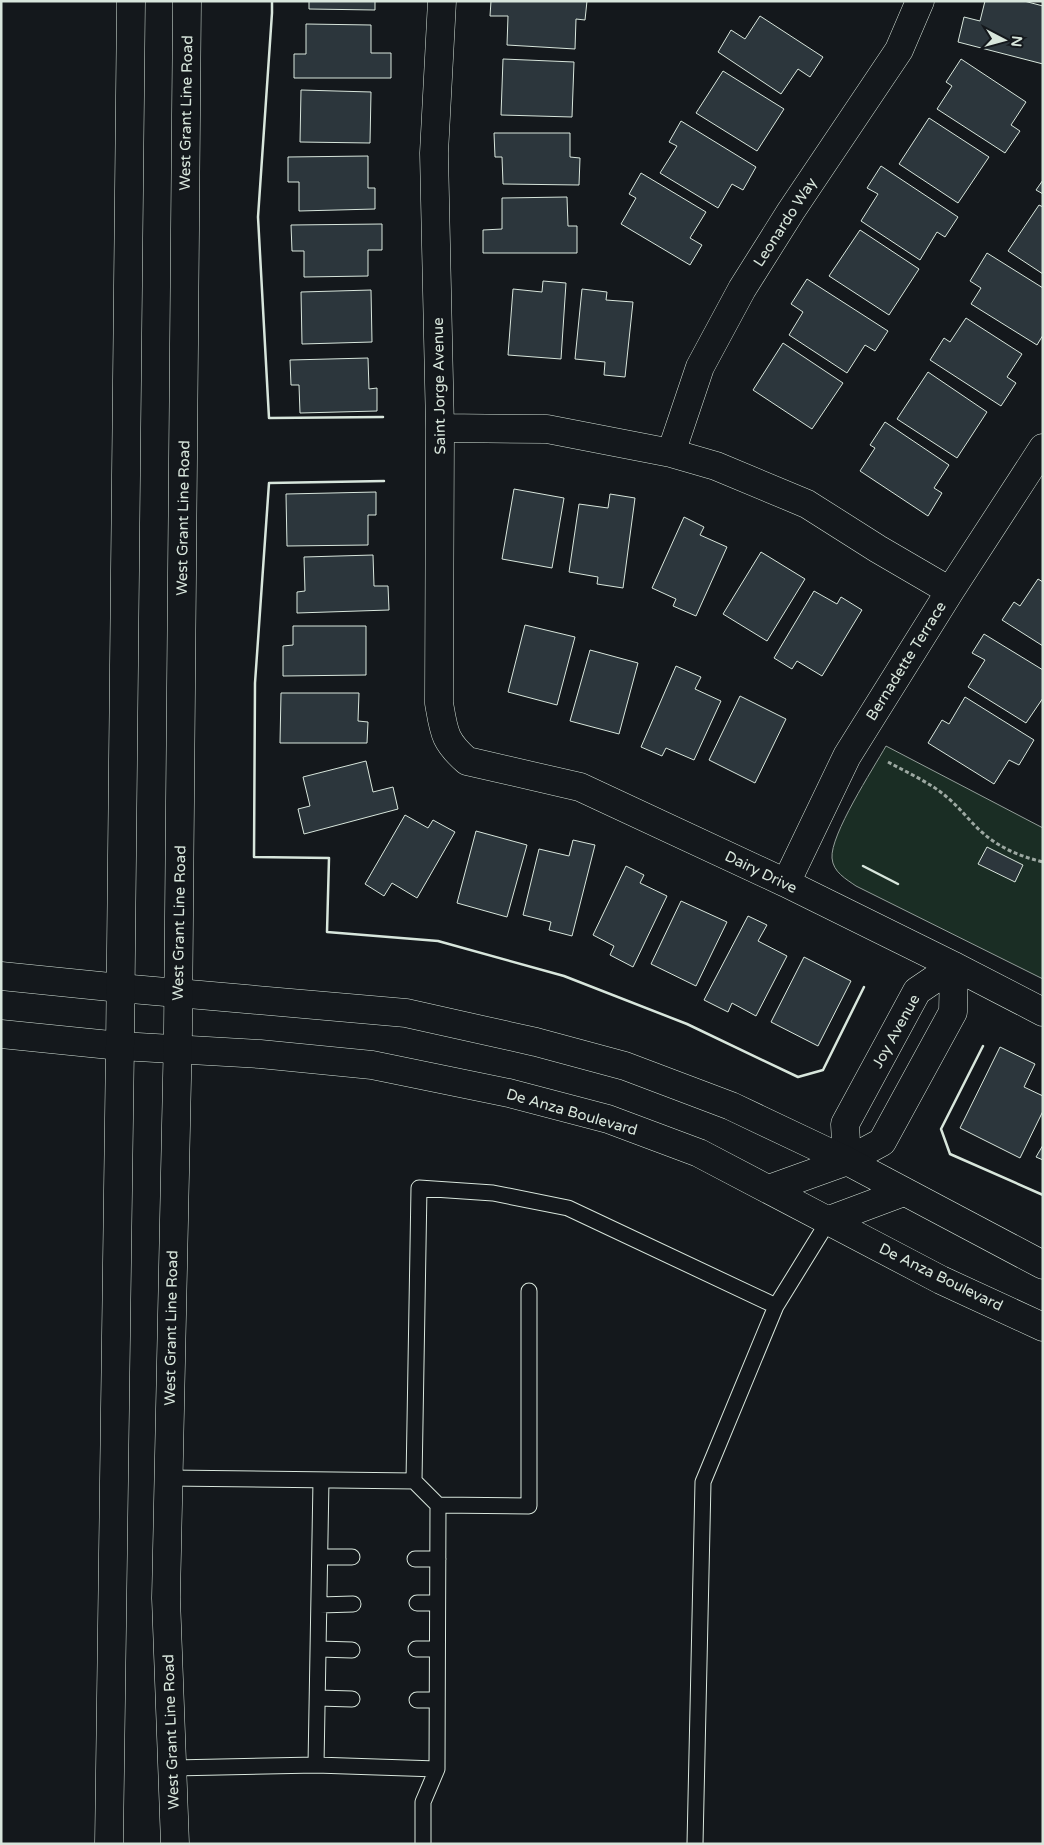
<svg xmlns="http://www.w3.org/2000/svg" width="1044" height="1845" viewBox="0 0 1044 1845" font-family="'Varela Round',sans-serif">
<rect width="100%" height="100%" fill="#14181c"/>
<!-- green -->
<path fill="#1a2d24" stroke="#939e99" d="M886 746 1043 828V979L856 886C846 879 833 872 832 858 830 835 873 769 886 746Z"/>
<!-- building -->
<path fill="#2c363c" stroke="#d8e6dc" d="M309 1H375V10L309 9Z
M491 1H587L585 20 576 19 575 49 507 45 508 16H490Z
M985 1H1024L1043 6V64L958 42 964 17 980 21Z
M760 16 823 57 810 77 798 69 781 94 718 52 731 30 745 39Z
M306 24 371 25V53H391V78H294V54H306Z
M503 59 574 62 572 117 501 115Z
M961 59 1026 102 1011 125 1020 131 1005 153 937 109 952 86 946 82Z
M723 71 784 109 757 151 696 113Z
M301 90 371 92 370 143 300 142Z
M929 118 989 157 958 203 899 164Z
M681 121 756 167 743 190 732 184 718 208 660 173 677 146 669 142Z
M494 133H570V157L580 158 579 185 503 184 502 157H495Z
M368 156V188H375V209L299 211V182H288V157Z
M881 166 958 217 945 237 937 232 920 260 861 221 878 194 867 188Z
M641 173 706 212 690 238 702 245 690 265 621 224 636 198 629 194Z
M1043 180V194L1036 190Z
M567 197 568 226H577V253H483V230L502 229V198Z
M1039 205 1043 207V274L1008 251Z
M382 224V250H368V276L304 277V251H292L291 225Z
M860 230 919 269 889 315 829 276Z
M987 253 1043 288V335L1037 345 971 304 981 288 970 281Z
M807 279 888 331 875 351 865 345 847 373 789 335 803 312 791 304Z
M543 281 566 283 561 359 508 355 513 289 542 292Z
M582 289 607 292 606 300 633 302 625 377 604 375 605 362 575 359Z
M371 290 372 342 302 344 301 292Z
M966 318 1022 354 1007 377 1016 383 1001 406 930 360 944 338 950 342Z
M783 343 843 383 812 429 753 390Z
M368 358 369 389 377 388V411L300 413 299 385H291L290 360Z
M928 372 987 412 957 458 897 419Z
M885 422 949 465 934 488 942 493 928 516 860 471 875 448 870 445Z
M514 489 564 498 552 568 502 559Z
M376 492V515H368V545L287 546 286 494Z
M610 494 635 498 623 588 597 584 598 577 569 572 579 504 608 508Z
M684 517 704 527 700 535 727 547 696 616 673 606 676 599 652 588Z
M761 552 805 579 767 641 723 614Z
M373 555 374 586H388L389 610 297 613V592L305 591 304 557Z
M1038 579 1043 582V646L1002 620 1014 602 1020 606Z
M814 591 837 604 841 597 862 610 822 676 797 661 792 669 774 658Z
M525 625 575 637 557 705 508 692Z
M293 626H366V675L283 676V646L293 645Z
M984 634 1043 670V698L1026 723 968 687 985 660 972 653Z
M590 650 638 663 619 734 570 721Z
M676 666 701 677 695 689 721 701 694 760 666 748 662 756 641 747Z
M281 693H359L358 721 368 722 367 743H280Z
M740 696 786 719 755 783 709 760Z
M965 697 1034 740 1019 765 1009 760 994 784 928 743 942 720 949 724Z
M366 761 373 792 393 787 398 809 304 834 298 809 310 806 303 777Z
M405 815 428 828 433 820 455 832 417 898 392 883 384 896 365 884Z
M476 831 527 845 507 917 457 903Z
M573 840 595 845 572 936 549 930 551 922 523 915 539 849 569 856Z
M987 847 1023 865 1015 882 978 864Z
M626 866 644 875 640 883 667 896 633 967 610 955 614 946 593 935Z
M681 901 727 922 696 986 651 964Z
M748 916 767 925 758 941 787 956 756 1016 732 1003 728 1012 704 1000Z
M804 957 851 981 818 1046 771 1022Z
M1000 1047 1035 1064 1024 1087 1043 1096V1111L1020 1158 960 1128Z
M1043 1145V1160L1036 1157Z"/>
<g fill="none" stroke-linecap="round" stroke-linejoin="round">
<defs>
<path id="service" d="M168 1478 414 1481
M438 1505 529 1506V1291
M320 1557H352
M415 1559H438
M417 1603H437
M320 1605 353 1604
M319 1649 352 1650
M416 1649H437
M318 1698 352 1699
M417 1700H437
M316 1765 321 1480
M173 1768 316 1765 437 1769
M423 1844V1802L437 1769 438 1505 414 1481 419 1188 493 1193 568 1208 776 1306 829 1220
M695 1844 703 1482 776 1306"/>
<path id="minor" d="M442 1 434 153 440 428 439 703C444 732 444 741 467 761L580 787 786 883 954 966 1043 1012
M440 428 547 429 671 453 716 466 807 504 878 549 950 591
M671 453 700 367 742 289 791 211 899 50 920 1
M786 883 847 756 950 591 1043 448
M954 966 953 1012 882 1142 847 1161 845 1124 917 991Z
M1 976 120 988
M1 1034 120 1046"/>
<path id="tertiary" d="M120 988 406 1013 536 1042 625 1066 731 1106 847 1161 1043 1265
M120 1046 260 1054 372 1065 509 1093 608 1119 699 1153 941 1280 1043 1327
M769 1189 847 1161
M829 1220 904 1192"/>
<path id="secondary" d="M109 1844 120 1046 131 1
M175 1844 166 1598 178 1031 187 1"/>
</defs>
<!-- service casing -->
<use href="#service" stroke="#d8e6dc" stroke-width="17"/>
<!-- minor casing -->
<use href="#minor" stroke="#d8e6dc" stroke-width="29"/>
<!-- tertiary casing -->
<use href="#tertiary" stroke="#d8e6dc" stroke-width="29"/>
<!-- secondary casing -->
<use href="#secondary" stroke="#d8e6dc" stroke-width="29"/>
<!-- path -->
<path stroke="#9da8a2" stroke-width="3" stroke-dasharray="4 2.5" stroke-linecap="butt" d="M888 762C908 773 931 783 948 798 961 809 971 823 984 834 1000 848 1022 857 1043 862"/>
<!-- service -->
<use href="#service" stroke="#14181c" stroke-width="15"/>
<!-- minor -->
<use href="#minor" stroke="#14181c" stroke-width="28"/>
<!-- tertiary -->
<use href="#tertiary" stroke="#14181c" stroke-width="28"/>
<!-- secondary -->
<use href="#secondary" stroke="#14181c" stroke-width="28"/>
<!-- wall -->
<path stroke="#d8e6dc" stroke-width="2.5" d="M272 1V13L258 217 269 418 383 417
M384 481 269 483 255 683 254 857 329 858 327 932 438 941 564 976 687 1024 798 1077 823 1070 864 987
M863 866 898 884
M983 1046 941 1129 950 1154 1043 1195"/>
</g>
<g text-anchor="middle" stroke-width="4" stroke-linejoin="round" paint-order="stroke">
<!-- street labels -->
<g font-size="15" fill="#d8e6dc" stroke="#14181c">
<text transform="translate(186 113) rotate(-89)" y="5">West Grant Line Road</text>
<text transform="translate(785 222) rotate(-57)" y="5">Leonardo Way</text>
<text transform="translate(439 386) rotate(-91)" y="5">Saint Jorge Avenue</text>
<text transform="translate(183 518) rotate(-89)" y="5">West Grant Line Road</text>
<text transform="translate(906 661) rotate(-58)" y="5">Bernadette Terrace</text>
<text transform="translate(761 872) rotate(26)" y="5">Dairy Drive</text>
<text transform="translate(179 923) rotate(-89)" y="5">West Grant Line Road</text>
<text transform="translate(896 1031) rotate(-61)" y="5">Joy Avenue</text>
<text transform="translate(572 1112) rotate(16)" y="5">De Anza Boulevard</text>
<text transform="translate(941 1277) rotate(26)" y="5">De Anza Boulevard</text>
<text transform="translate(171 1328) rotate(-89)" y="5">West Grant Line Road</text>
<text transform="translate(171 1732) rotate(-92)" y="5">West Grant Line Road</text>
</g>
</g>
<!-- border -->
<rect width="1044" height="1845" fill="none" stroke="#d8e6dc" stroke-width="5"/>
<!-- north arrow -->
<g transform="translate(1004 40) rotate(96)" stroke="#14181c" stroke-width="4" paint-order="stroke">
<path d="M0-4L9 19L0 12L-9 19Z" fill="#d8e6dc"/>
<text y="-8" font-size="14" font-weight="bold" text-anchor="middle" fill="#d8e6dc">N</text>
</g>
</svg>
